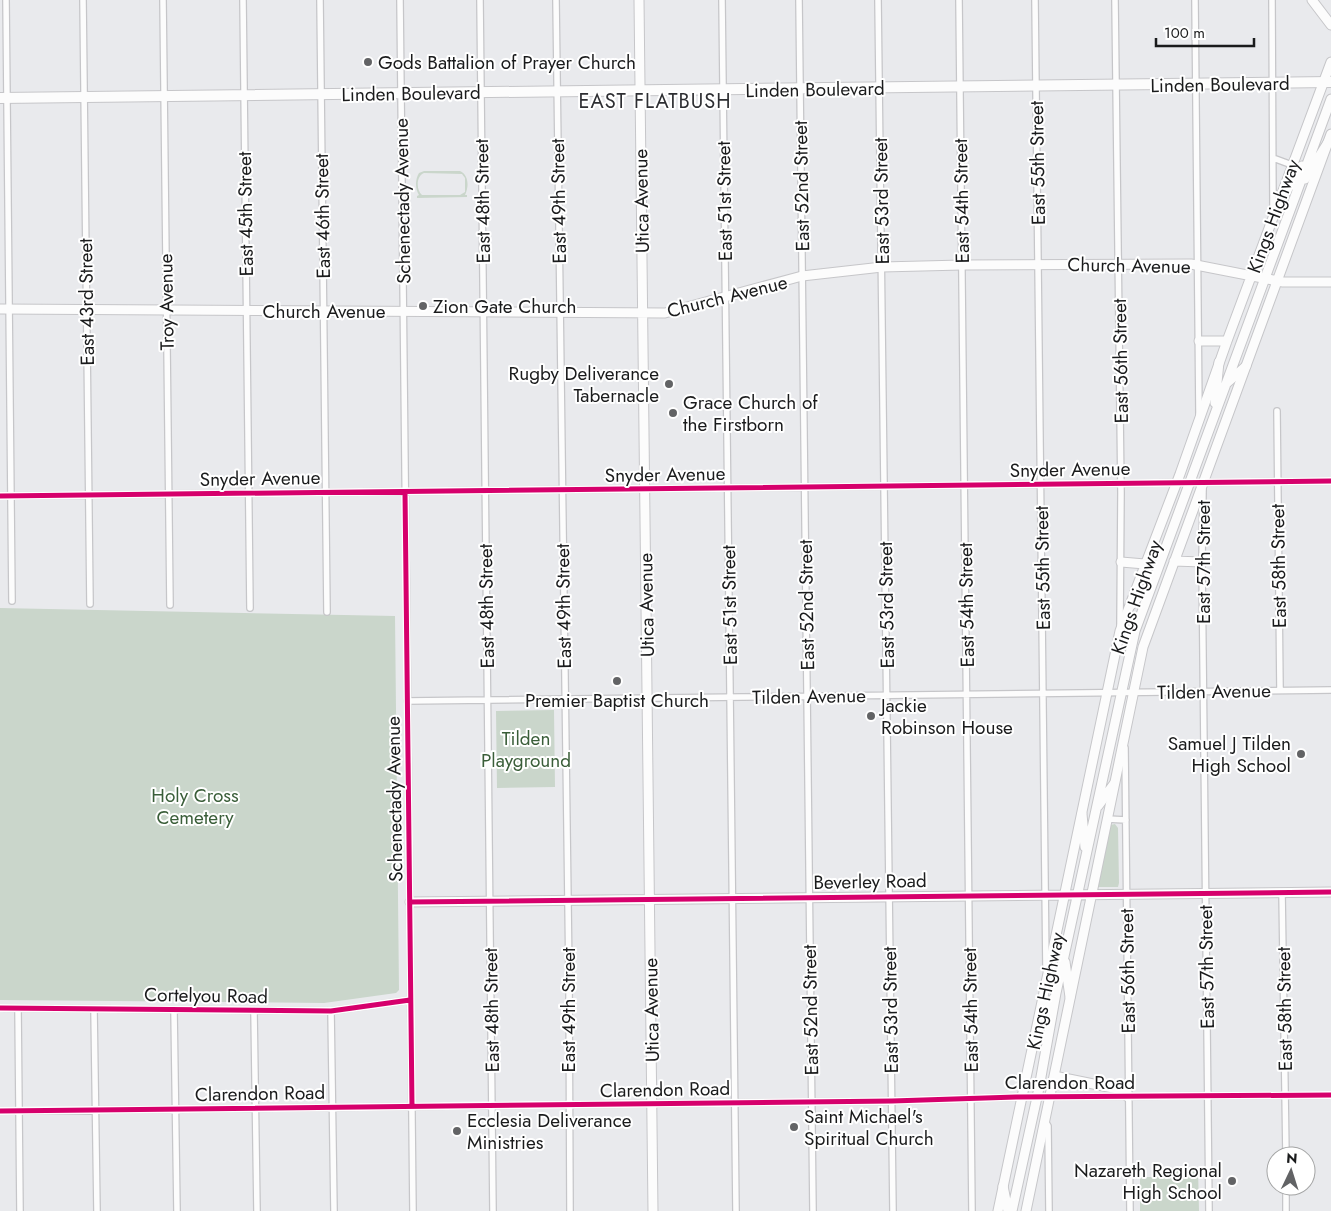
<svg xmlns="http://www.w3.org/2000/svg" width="1331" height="1211" viewBox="0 0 1331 1211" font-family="Jost,sans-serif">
<rect width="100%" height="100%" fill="#e9eaed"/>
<!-- green -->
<path fill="#cad6cb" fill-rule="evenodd" d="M460 171C469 175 469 187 465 195H467V197L417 198V196L419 195C415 189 415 179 419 173L424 171ZM424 173 462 174 465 178V192L460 195H422C416 190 416 176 424 173Z
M0 608 395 616 399 990 396 993 324 1003 0 1000Z
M554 710 555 787 497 788 496 711Z
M1115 824 1118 828 1119 883 1118 887H1098L1097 886 1110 825Z
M1171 1168H1198L1199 1211H1140V1177H1171Z"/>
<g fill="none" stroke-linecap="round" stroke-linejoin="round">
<defs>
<path id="street" d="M6 0 12 601
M83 0 90 604
M163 0 170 605
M243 0 250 608
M320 0 327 612
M400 0 413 1211
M480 0 493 1211
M556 0 569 978 570 1211
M722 0 736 1211
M799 0 813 1211
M878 0 893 1211
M959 0 972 1211
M1035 0 1046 969
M1115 0 1121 493 1120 625
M1195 0 1199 414
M1272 0 1273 210
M1273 158 1292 165
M1277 411 1280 690
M1203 490 1202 562 1209 1211
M0 496 1331 481
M407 701 1331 690
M1125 748 1130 1211
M1107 819 1126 820
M1282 892 1286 1156
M0 1008 331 1011 410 1000
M18 1008 20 1211
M94 1009 97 1211
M174 1010 177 1211
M254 1011 257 1211
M331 1011 334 1211
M0 1111 892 1101 1016 1097 1331 1095
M1045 1121 1048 1126 1049 1211
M1286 1186V1211"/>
<path id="secondary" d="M639 0 653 1211
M1312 0 1331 25
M0 309 665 313 802 276 882 267 962 265 1191 264 1283 282H1331
M1199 341H1227
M1174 561 1202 562
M1121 562 1145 564
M410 902 1331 892
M1054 1076 1118 1089 1128 1097
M998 1211 1120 631 1180 474 1227 341 1331 62
M1026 1211 1143 647 1331 134"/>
<path id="primary" d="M1305 179 1329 141
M1277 206 1302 166
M1227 383 1246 366
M1215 403 1219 362
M1131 605 1151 583
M1098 806 1114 784
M1082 814 1085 847
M1065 962 1070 997
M1039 1020 1054 998
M1003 1186 1008 1211
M1012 1211 1039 1088 1056 993 1135 631 1331 99"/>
<path id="highway" d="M0 98 1331 82"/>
</defs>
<!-- street casing -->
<use href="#street" stroke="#c6c6c9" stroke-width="8"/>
<!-- secondary casing -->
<use href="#secondary" stroke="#c6c6c9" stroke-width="11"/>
<!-- primary casing -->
<use href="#primary" stroke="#c6c6c9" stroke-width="11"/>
<!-- highway casing -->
<use href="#highway" stroke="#c6c6c9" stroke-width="12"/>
<!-- street -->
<use href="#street" stroke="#fcfcfc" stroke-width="5.5"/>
<!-- secondary -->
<use href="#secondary" stroke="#fcfcfc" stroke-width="9"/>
<!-- primary -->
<use href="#primary" stroke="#fcfcfc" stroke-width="9"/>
<!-- highway -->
<use href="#highway" stroke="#fcfcfc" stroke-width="10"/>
<defs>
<path id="cycleway" d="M405 492 412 1106
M0 496 1331 481
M410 902 1331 892
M0 1008 331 1011 410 1000
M0 1111 892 1101 1016 1097 1331 1095"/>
</defs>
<!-- cycleway casing -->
<use href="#cycleway" stroke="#fff" stroke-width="8"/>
<!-- cycleway -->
<use href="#cycleway" stroke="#d6006c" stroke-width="5"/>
</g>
<!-- markers -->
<g fill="#626365" stroke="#fff" stroke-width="2">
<circle cx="368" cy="62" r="5"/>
<circle cx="423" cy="306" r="5"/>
<circle cx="669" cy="384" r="5"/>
<circle cx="673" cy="413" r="5"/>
<circle cx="617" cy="681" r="5"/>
<circle cx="871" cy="716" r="5"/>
<circle cx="1301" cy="754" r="5"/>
<circle cx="794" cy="1127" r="5"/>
<circle cx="457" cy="1131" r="5"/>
<circle cx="1232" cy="1181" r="5"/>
</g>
<g text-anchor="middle" stroke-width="4" stroke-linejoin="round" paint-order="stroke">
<!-- poi labels -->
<g font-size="19" fill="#1a1b1c" stroke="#fff" text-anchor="start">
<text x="378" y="69">Gods Battalion of Prayer Church</text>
<text x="433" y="313">Zion Gate Church</text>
<text x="659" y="380" text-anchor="end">Rugby Deliverance<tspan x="659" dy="22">Tabernacle</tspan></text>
<text x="683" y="409">Grace Church of<tspan x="683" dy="22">the Firstborn</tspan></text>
<text x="617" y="707" text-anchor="middle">Premier Baptist Church</text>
<text x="881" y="712">Jackie<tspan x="881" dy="22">Robinson House</tspan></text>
<text x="1291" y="750" text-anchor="end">Samuel J Tilden<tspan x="1291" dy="22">High School</tspan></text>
<text x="804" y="1123">Saint Michael's<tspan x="804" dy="22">Spiritual Church</tspan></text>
<text x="467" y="1127">Ecclesia Deliverance<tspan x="467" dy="22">Ministries</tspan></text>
<text x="1222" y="1177" text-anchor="end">Nazareth Regional<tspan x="1222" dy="22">High School</tspan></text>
</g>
<!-- street labels -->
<g font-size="19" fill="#1a1b1c" stroke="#fff">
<text transform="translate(1220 84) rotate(-1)" y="7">Linden Boulevard</text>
<text transform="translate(815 89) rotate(-1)" y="7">Linden Boulevard</text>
<text transform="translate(411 93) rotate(-1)" y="7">Linden Boulevard</text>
<text transform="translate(1037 163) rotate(-91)" y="7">East 55th Street</text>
<text transform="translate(801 186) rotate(-91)" y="7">East 52nd Street</text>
<text transform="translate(402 201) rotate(-91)" y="7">Schenectady Avenue</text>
<text transform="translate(482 201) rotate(-91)" y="7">East 48th Street</text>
<text transform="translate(558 201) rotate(-91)" y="7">East 49th Street</text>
<text transform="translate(641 201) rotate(-91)" y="7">Utica Avenue</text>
<text transform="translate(724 201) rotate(-91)" y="7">East 51st Street</text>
<text transform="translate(881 201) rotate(-91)" y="7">East 53rd Street</text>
<text transform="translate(961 201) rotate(-91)" y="7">East 54th Street</text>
<text transform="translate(245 214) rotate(-91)" y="7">East 45th Street</text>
<text transform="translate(322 216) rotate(-91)" y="7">East 46th Street</text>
<text transform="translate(1273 216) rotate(-70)" y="7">Kings Highway</text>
<text transform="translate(1129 265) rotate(1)" y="7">Church Avenue</text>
<text transform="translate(727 296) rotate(-14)" y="7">Church Avenue</text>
<text transform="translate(86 302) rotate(-91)" y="7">East 43rd Street</text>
<text transform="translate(166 302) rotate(-91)" y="7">Troy Avenue</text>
<text x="324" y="318">Church Avenue</text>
<text transform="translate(1120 361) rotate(-91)" y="7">East 56th Street</text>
<text transform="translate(1070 469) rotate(-1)" y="7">Snyder Avenue</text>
<text transform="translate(665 474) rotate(-1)" y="7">Snyder Avenue</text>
<text transform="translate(260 478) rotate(-1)" y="7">Snyder Avenue</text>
<text transform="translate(1203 562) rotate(-90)" y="7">East 57th Street</text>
<text transform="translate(1278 566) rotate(-91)" y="7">East 58th Street</text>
<text transform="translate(1042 568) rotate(-91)" y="7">East 55th Street</text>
<text transform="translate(1136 597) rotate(-71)" y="7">Kings Highway</text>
<text transform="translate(646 605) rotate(-91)" y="7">Utica Avenue</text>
<text transform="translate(729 605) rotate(-91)" y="7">East 51st Street</text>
<text transform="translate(806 605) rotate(-91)" y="7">East 52nd Street</text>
<text transform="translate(886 605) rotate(-91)" y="7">East 53rd Street</text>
<text transform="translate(966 605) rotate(-91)" y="7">East 54th Street</text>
<text transform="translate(486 606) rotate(-91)" y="7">East 48th Street</text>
<text transform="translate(563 606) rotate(-91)" y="7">East 49th Street</text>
<text transform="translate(1214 691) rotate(-1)" y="7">Tilden Avenue</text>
<text transform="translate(809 696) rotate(-1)" y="7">Tilden Avenue</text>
<text transform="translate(394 799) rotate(-91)" y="7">Schenectady Avenue</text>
<text transform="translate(870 881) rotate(-1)" y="7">Beverley Road</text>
<text transform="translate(1206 967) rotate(-91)" y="7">East 57th Street</text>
<text transform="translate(1127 971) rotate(-91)" y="7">East 56th Street</text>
<text transform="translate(1045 991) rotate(-78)" y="7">Kings Highway</text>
<text transform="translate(206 995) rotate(1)" y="7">Cortelyou Road</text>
<text transform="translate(1284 1009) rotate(-91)" y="7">East 58th Street</text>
<text transform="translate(491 1010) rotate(-91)" y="7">East 48th Street</text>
<text transform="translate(568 1010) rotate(-90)" y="7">East 49th Street</text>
<text transform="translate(651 1010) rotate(-91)" y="7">Utica Avenue</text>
<text transform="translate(810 1010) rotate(-91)" y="7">East 52nd Street</text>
<text transform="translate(890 1010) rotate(-91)" y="7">East 53rd Street</text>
<text transform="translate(970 1010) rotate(-91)" y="7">East 54th Street</text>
<text x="1070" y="1089">Clarendon Road</text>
<text transform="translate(665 1089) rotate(-1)" y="7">Clarendon Road</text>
<text transform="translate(260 1093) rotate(-1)" y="7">Clarendon Road</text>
</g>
<!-- park labels -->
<g font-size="19" fill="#3a5e39" stroke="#fff">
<text x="526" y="745">Tilden<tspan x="526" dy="22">Playground</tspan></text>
<text x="195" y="802">Holy Cross<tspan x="195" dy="22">Cemetery</tspan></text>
</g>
<!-- neighbourhood labels -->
<g font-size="20" letter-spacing="1" fill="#2d2e32" stroke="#fff">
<text x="655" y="108">EAST FLATBUSH</text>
</g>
</g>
<!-- north arrow -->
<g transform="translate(1291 1171) rotate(4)"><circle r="24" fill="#ffffff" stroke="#a3a4a4"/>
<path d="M0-4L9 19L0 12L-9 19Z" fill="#626365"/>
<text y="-8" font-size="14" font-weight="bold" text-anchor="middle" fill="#1a1b1c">N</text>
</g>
<!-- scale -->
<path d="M1156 38v8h98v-8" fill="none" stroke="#1a1b1c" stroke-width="2.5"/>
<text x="1164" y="38" font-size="15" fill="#1a1b1c" stroke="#ffffff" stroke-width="4" paint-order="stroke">100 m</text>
</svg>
